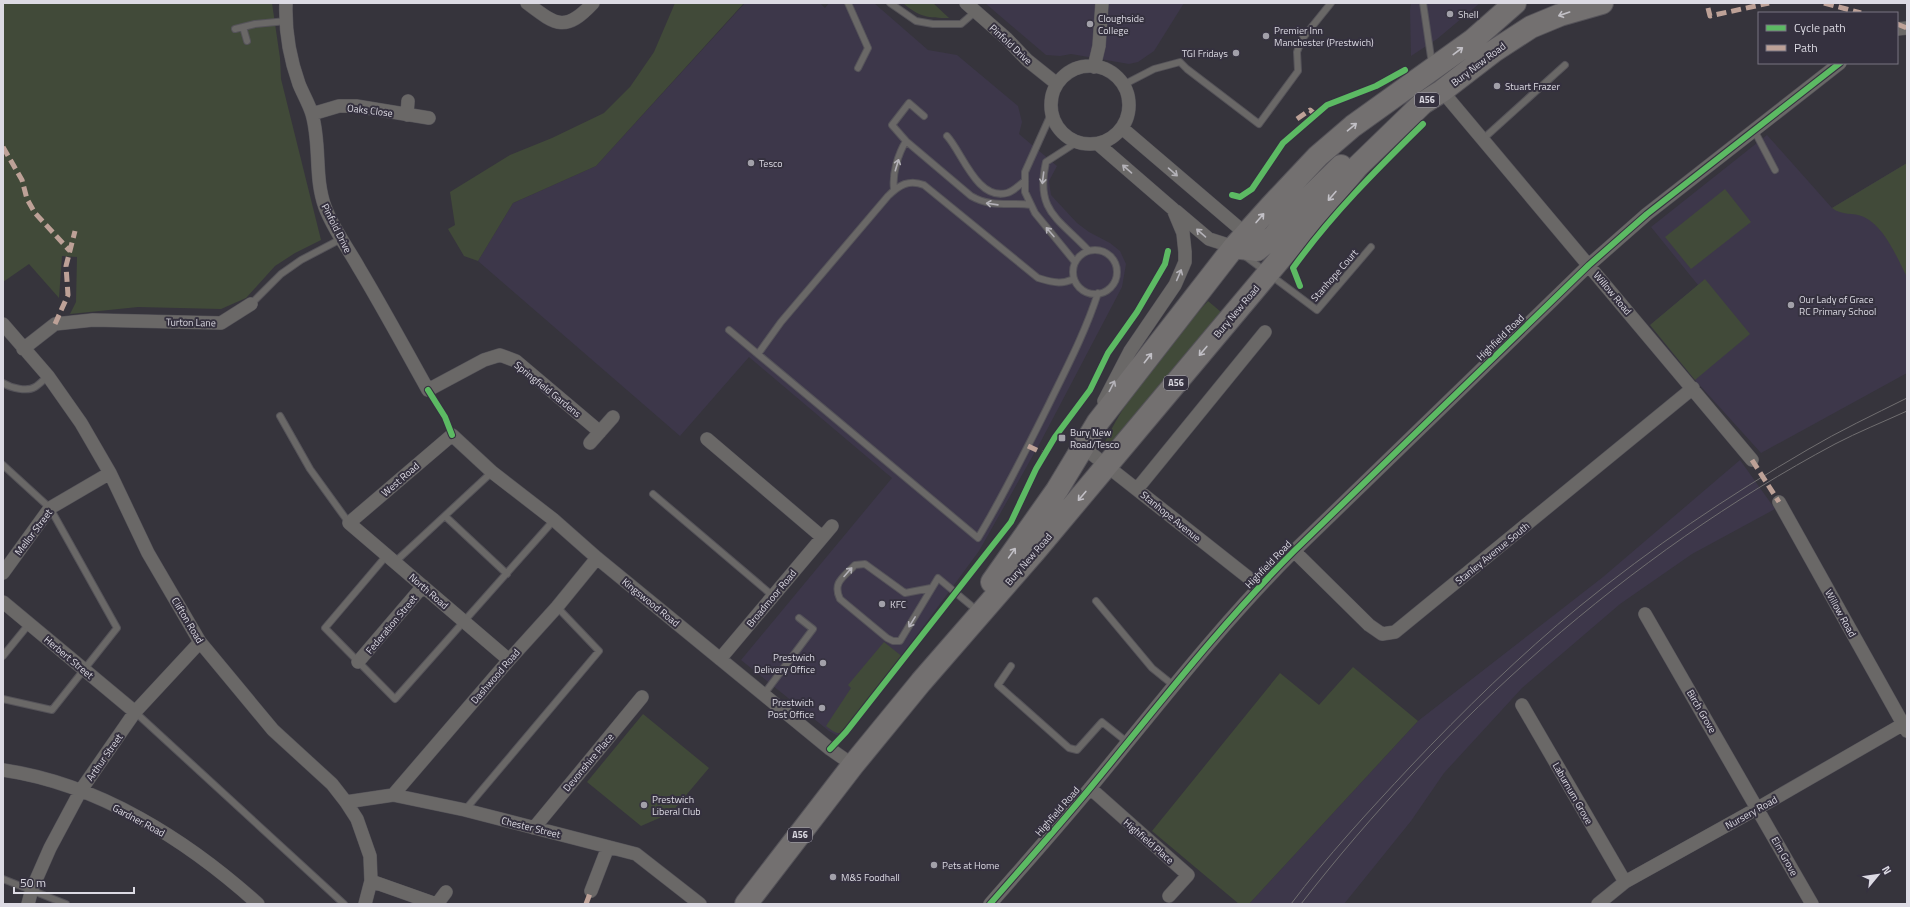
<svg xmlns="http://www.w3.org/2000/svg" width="1910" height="907" viewBox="0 0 1910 907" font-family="'Titillium Web',sans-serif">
<rect width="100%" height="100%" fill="#36343c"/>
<!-- built -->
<path fill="#3d374a" d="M745 3H820L825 8 829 3H874L928 50 957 55 1018 106 1022 122 1019 134 1057 166 1049 181 1051 195 1077 223 1089 232 1110 243 1120 251 1126 264 1122 287 1040 443 979 551 844 734 838 736 829 731 741 660 892 478 749 357 680 436 478 261 513 203 596 166Z
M985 3H1184L1154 51 1138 62 1129 64 1071 54 1060 56 1046 55Z
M1411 3H1480L1437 39 1411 56 1410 9Z
M1767 135 1832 208 1907 163V373L1761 453 1695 380 1650 325 1698 285 1651 227Z
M1740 460 1775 509 1692 554 1620 604 1522 688 1444 773 1411 821 1344 904H1249L1418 721 1603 577Z"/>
<!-- green -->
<path fill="#414a39" d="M3 3H272L280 58 281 79 321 240 295 253 275 266 246 298 221 309 138 307 70 314 76 302 77 257 62 256 59 298 29 264 3 282Z
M675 3H744L596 166 513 203 478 261 464 256 448 229 455 225 450 192 510 155 552 138 604 113 630 87 654 52Z
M903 3H933L949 18C928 18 919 17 903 3Z
M1907 163V277C1897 258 1885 227 1864 217 1853 212 1842 216 1832 208Z
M1725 189 1751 222 1691 269 1665 237Z
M1705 279 1750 334 1695 380 1650 325Z
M1208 301 1221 312 1107 449 1105 442C1130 390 1170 344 1208 301Z
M884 642 904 658 849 728C840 737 835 733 826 726L851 688 848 685Z
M1353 667 1418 721 1249 904H1239L1152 831 1280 673 1319 705Z
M643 714 709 768 671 813 641 826 587 782Z"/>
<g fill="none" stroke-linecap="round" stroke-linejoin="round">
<defs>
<path id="service" d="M848 3 868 48 858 68
M890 3 916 21 933 24H961L976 11
M1423 3 1432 64
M243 27 247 41
M235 29 255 24 287 21
M1123 85 1154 69 1180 62 1187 69 1259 124 1298 71 1297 52 1302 39 1331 3
M1052 112 1025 172V192L1035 213 1075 262
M924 116 909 103 892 125 906 141 971 196C992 208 1008 202 1031 205
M1754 130 1775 170
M947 136C962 152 977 201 1007 193 1014 191 1020 184 1025 181
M1483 139 1565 65
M1077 142 1046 162C1035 211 1058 218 1088 250
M894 189C892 174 898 154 906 141
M1073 272a22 22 0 1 1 44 0a22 22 0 1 1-44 0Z
M1245 256 1317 310 1371 247
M251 304 281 274 301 260 341 239
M729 330 978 538C1004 495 1026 450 1049 404 1067 367 1085 333 1098 293
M758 354 781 322 888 196C899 185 909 179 924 185L1038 278C1052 282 1060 285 1074 279
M3 383C11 388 27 392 35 387 40 384 44 379 48 376
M280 416 310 469 349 523
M3 465 50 508 117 628 52 710 3 699
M653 494 773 596
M445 516 507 574
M387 555 325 628 395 699 554 520
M395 562 492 472
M931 588 905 593 865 564 855 565C844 577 832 582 840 599L887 638 893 641H900L938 578 974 608
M1096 601 1152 668 1173 685
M3 656 29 624
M1011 666 998 685 1069 748 1077 750 1102 722 1127 742
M764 694 813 629 799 618
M135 712 344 904
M465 810 599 651 557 607
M3 879 66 904"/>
<path id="minor" d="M286 3C285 29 290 59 299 84 303 94 309 104 312 114 321 145 314 177 325 207 333 229 348 248 359 268 383 308 405 349 428 390L484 360 500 355 516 361 600 432
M527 3C556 25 565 33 593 3
M966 3 1007 39 1027 60 1057 84
M1897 29 1907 28
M1051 105a39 39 0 1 1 78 0a39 39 0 1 1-78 0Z
M1094 67 1099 46 1102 3
M1442 91 1752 460
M312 114 339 106H356L429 118
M407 115 408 101
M1122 128 1246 234
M1098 144 1173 209 1183 233 1185 252V262L1175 285 1130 351 1104 401
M1176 211 1209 239 1234 247
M3 324 48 376 81 423 110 473 148 553 200 642 273 730 332 784 346 802 357 819 370 856 371 881 365 904
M23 349 55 324 93 320 221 323 251 304
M707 439 822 537
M590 443 613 417
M1083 447 1259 586
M1137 489 1265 332
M1779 502 1907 731
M1294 551 1369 625 1382 634 1395 632 1693 388
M3 573 50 508 110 473
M3 602 135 712
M1645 614 1812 904
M720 659 832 526
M509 660 349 523 452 435 492 472 554 520 597 558 830 749 853 765
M358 662 423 586
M1522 705 1625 882
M3 770C99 784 187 840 258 904
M1090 788 1188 875 1169 896
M393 795 509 660 557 607 597 558
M346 802 393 795 465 810 636 854 700 904
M534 828 642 697
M371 881 436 904
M591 891 608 847
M28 904 32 889 50 848 81 790 135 712 200 642
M437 904 446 892
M990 904C1024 865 1058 827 1091 787 1157 707 1220 625 1294 551L1589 265 1647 214 1840 63
M1598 904 1625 882 1758 808 1907 722"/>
<path id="trunk" d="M1234 247 1257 250 1274 236 1292 214 1341 166
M992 582 1057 490 1098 422 1234 247 1270 207 1318 156 1353 126 1473 40 1515 3
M746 904 853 765 921 682 1035 551 1358 166 1423 103 1442 91 1494 51 1531 27 1560 15 1602 3"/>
</defs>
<!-- service casing -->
<use href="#service" stroke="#555359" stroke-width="8"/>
<!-- minor casing -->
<use href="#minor" stroke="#555359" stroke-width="14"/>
<!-- trunk casing -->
<use href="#trunk" stroke="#555359" stroke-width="24"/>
<!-- service -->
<use href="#service" stroke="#6a6867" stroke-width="6"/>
<!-- minor -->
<use href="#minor" stroke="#6a6867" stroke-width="13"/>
<!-- trunk -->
<use href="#trunk" stroke="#737070" stroke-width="22"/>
<!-- tram -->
<path stroke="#706e70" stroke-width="1" d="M1291 904C1327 856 1369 811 1410 767 1464 710 1520 655 1580 606 1651 548 1728 496 1807 450 1839 431 1873 415 1907 398
M1301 904C1444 720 1629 554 1835 444 1858 432 1883 422 1907 411"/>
<!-- quiet -->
<path stroke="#bda197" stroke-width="5" stroke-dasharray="10 5" stroke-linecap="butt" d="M1824 3 1861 13
M1708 8 1710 16 1769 3
M1897 24 1907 28
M1297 119 1310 110 1316 115
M3 147 22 180 27 199 35 213 70 251
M55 324 68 295 66 266 75 231
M1028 446 1045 454
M1752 460 1779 502
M586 904 591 891"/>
<defs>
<path id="cycleway" d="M1232 195 1240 197 1252 189 1283 143 1327 105 1376 86 1405 70
M1300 286 1293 268C1331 215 1377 169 1423 124
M428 390 445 417 452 435
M830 749 846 732 1011 522 1036 469 1055 437 1090 390 1108 353 1137 312 1165 264 1168 251
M990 904C1024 865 1058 827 1091 787 1157 707 1220 625 1294 551L1589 265 1647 214 1840 63"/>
</defs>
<!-- cycleway casing -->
<use href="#cycleway" stroke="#35313f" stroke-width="8"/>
<!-- cycleway -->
<use href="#cycleway" stroke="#5cba63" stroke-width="6"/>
</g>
<!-- one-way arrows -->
<defs><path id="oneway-shaft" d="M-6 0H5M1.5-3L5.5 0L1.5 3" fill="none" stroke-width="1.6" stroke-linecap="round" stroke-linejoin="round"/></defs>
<g stroke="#c2c0c6">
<use href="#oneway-shaft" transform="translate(1564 14) rotate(161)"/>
<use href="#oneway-shaft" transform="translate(1458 51) rotate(-37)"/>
<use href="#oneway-shaft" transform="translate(1352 127) rotate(-40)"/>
<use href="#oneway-shaft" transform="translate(1332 196) rotate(131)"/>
<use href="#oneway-shaft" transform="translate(1260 218) rotate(-49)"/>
<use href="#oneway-shaft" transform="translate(1203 351) rotate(130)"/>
<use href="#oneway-shaft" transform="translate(1148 358) rotate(-52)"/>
<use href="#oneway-shaft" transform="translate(1082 496) rotate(130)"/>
<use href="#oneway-shaft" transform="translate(1012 553) rotate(-55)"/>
</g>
<g stroke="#b4b2b8">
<use href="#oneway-shaft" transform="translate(897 165) rotate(-73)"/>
<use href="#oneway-shaft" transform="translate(1127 169) rotate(-139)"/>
<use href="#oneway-shaft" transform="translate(1173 172) rotate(41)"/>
<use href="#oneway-shaft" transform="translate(1043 178) rotate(97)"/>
<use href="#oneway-shaft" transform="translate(992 204) rotate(-172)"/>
<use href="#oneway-shaft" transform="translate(1050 232) rotate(-131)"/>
<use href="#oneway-shaft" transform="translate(1201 233) rotate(-139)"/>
<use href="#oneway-shaft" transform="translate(1179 275) rotate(-67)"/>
<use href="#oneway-shaft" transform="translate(1112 386) rotate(-63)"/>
<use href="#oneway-shaft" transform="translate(848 572) rotate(-48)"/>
<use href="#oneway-shaft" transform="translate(912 622) rotate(122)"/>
</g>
<!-- markers -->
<g fill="#a2a0a9" stroke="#35313f" stroke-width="1.5">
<circle cx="1450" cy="14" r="4"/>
<circle cx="1090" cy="24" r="4"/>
<circle cx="1266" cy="36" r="4"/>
<circle cx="1236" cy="53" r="4"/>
<circle cx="1497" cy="86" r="4"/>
<circle cx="751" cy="163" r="4"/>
<circle cx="1791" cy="305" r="4"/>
<rect x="1058" y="434" width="8" height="8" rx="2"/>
<circle cx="882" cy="604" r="4"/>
<circle cx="823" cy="663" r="4"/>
<circle cx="822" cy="708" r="4"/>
<circle cx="644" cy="805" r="4"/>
<circle cx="934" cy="865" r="4"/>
<circle cx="833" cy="877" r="4"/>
</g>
<g text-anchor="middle" stroke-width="4" stroke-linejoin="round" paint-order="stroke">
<!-- shield labels -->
<g fill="#35313f" stroke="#aaa7b2" stroke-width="1">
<rect x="1415" y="93" width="24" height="14" rx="3"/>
<rect x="1164" y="376" width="24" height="14" rx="3"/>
<rect x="788" y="828" width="24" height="14" rx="3"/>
</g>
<g font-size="9" font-weight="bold" fill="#dcdae3">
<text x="1427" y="103">A56</text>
<text x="1176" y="386">A56</text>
<text x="800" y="838">A56</text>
</g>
<!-- poi labels -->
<g font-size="10" fill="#dcdae3" stroke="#35313f" text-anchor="start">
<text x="1458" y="18">Shell</text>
<text x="1098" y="22">Cloughside<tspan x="1098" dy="12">College</tspan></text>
<text x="1274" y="34">Premier Inn<tspan x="1274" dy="12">Manchester (Prestwich)</tspan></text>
<text x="1228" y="57" text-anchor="end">TGI Fridays</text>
<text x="1505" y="90">Stuart Frazer</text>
<text x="759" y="167">Tesco</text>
<text x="1799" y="303">Our Lady of Grace<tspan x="1799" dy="12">RC Primary School</tspan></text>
<text x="1070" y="436">Bury New<tspan x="1070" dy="12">Road/Tesco</tspan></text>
<text x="890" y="608">KFC</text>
<text x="815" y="661" text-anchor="end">Prestwich<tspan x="815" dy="12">Delivery Office</tspan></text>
<text x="814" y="706" text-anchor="end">Prestwich<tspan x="814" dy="12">Post Office</tspan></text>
<text x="652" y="803">Prestwich<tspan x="652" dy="12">Liberal Club</tspan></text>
<text x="942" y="869">Pets at Home</text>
<text x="841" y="881">M&amp;S Foodhall</text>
</g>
<!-- street labels -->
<g font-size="10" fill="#dcdae3" stroke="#35313f">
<text transform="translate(1011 44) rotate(43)" y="4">Pinfold Drive</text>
<text transform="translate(1478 64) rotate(-37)" y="4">Bury New Road</text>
<text transform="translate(370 110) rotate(7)" y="4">Oaks Close</text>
<text transform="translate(337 228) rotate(63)" y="4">Pinfold Drive</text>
<text transform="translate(1334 275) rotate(-49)" y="4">Stanhope Court</text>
<text transform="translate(1613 293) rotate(50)" y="4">Willow Road</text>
<text transform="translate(1236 311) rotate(-50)" y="4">Bury New Road</text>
<text transform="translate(191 322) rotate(1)" y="4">Turton Lane</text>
<text transform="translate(1500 337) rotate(-44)" y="4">Highfield Road</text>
<text transform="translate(548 389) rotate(39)" y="4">Springfield Gardens</text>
<text transform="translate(400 479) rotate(-41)" y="4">West Road</text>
<text transform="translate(1171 516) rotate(39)" y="4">Stanhope Avenue</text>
<text transform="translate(33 532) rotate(-53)" y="4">Mellor Street</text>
<text transform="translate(1492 553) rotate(-39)" y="4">Stanley Avenue South</text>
<text transform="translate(1028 559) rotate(-49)" y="4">Bury New Road</text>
<text transform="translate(1268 564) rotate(-46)" y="4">Highfield Road</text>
<text transform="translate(429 591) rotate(41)" y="4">North Road</text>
<text transform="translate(771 598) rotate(-50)" y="4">Broadmoor Road</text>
<text transform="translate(651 602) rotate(39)" y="4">Kingswood Road</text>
<text transform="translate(1841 613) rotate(61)" y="4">Willow Road</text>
<text transform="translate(188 620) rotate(59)" y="4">Clifton Road</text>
<text transform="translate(391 624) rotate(-50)" y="4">Federation Street</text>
<text transform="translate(69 657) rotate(40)" y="4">Herbert Street</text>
<text transform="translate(495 676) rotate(-49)" y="4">Dashwood Road</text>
<text transform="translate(1702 711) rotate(60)" y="4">Birch Grove</text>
<text transform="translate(104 757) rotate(-55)" y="4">Arthur Street</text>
<text transform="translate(588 762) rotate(-50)" y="4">Devonshire Place</text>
<text transform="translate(1573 793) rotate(60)" y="4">Laburnum Grove</text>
<text transform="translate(1057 811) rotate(-49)" y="4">Highfield Road</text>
<text transform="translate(1751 812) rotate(-29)" y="4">Nursery Road</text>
<text transform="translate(139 820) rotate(28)" y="4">Gardner Road</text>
<text transform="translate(531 827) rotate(14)" y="4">Chester Street</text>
<text transform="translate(1149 841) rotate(41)" y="4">Highfield Place</text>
<text transform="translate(1785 856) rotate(61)" y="4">Elm Grove</text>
</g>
</g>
<!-- border -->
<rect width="1910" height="907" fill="none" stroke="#dcdae3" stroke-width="8"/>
<!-- legend -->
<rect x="1758" y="12" width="140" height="52" fill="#35313f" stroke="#787581"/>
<rect x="1766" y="25" width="20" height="6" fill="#5cba63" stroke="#787581"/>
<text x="1794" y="32" font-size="12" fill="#dcdae3">Cycle path</text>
<rect x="1766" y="45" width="20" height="6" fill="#bda197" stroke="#787581"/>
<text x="1794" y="52" font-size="12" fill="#dcdae3">Path</text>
<!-- north arrow -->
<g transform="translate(1878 875) rotate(61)" stroke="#35313f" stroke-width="3" paint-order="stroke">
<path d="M0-3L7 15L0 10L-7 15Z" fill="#dcdae3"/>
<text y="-6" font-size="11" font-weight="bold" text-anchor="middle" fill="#dcdae3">N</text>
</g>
<!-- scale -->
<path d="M14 887v6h120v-6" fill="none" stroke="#dcdae3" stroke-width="2"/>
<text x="20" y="887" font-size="12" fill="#dcdae3" stroke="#35313f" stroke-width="3" paint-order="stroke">50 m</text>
</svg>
